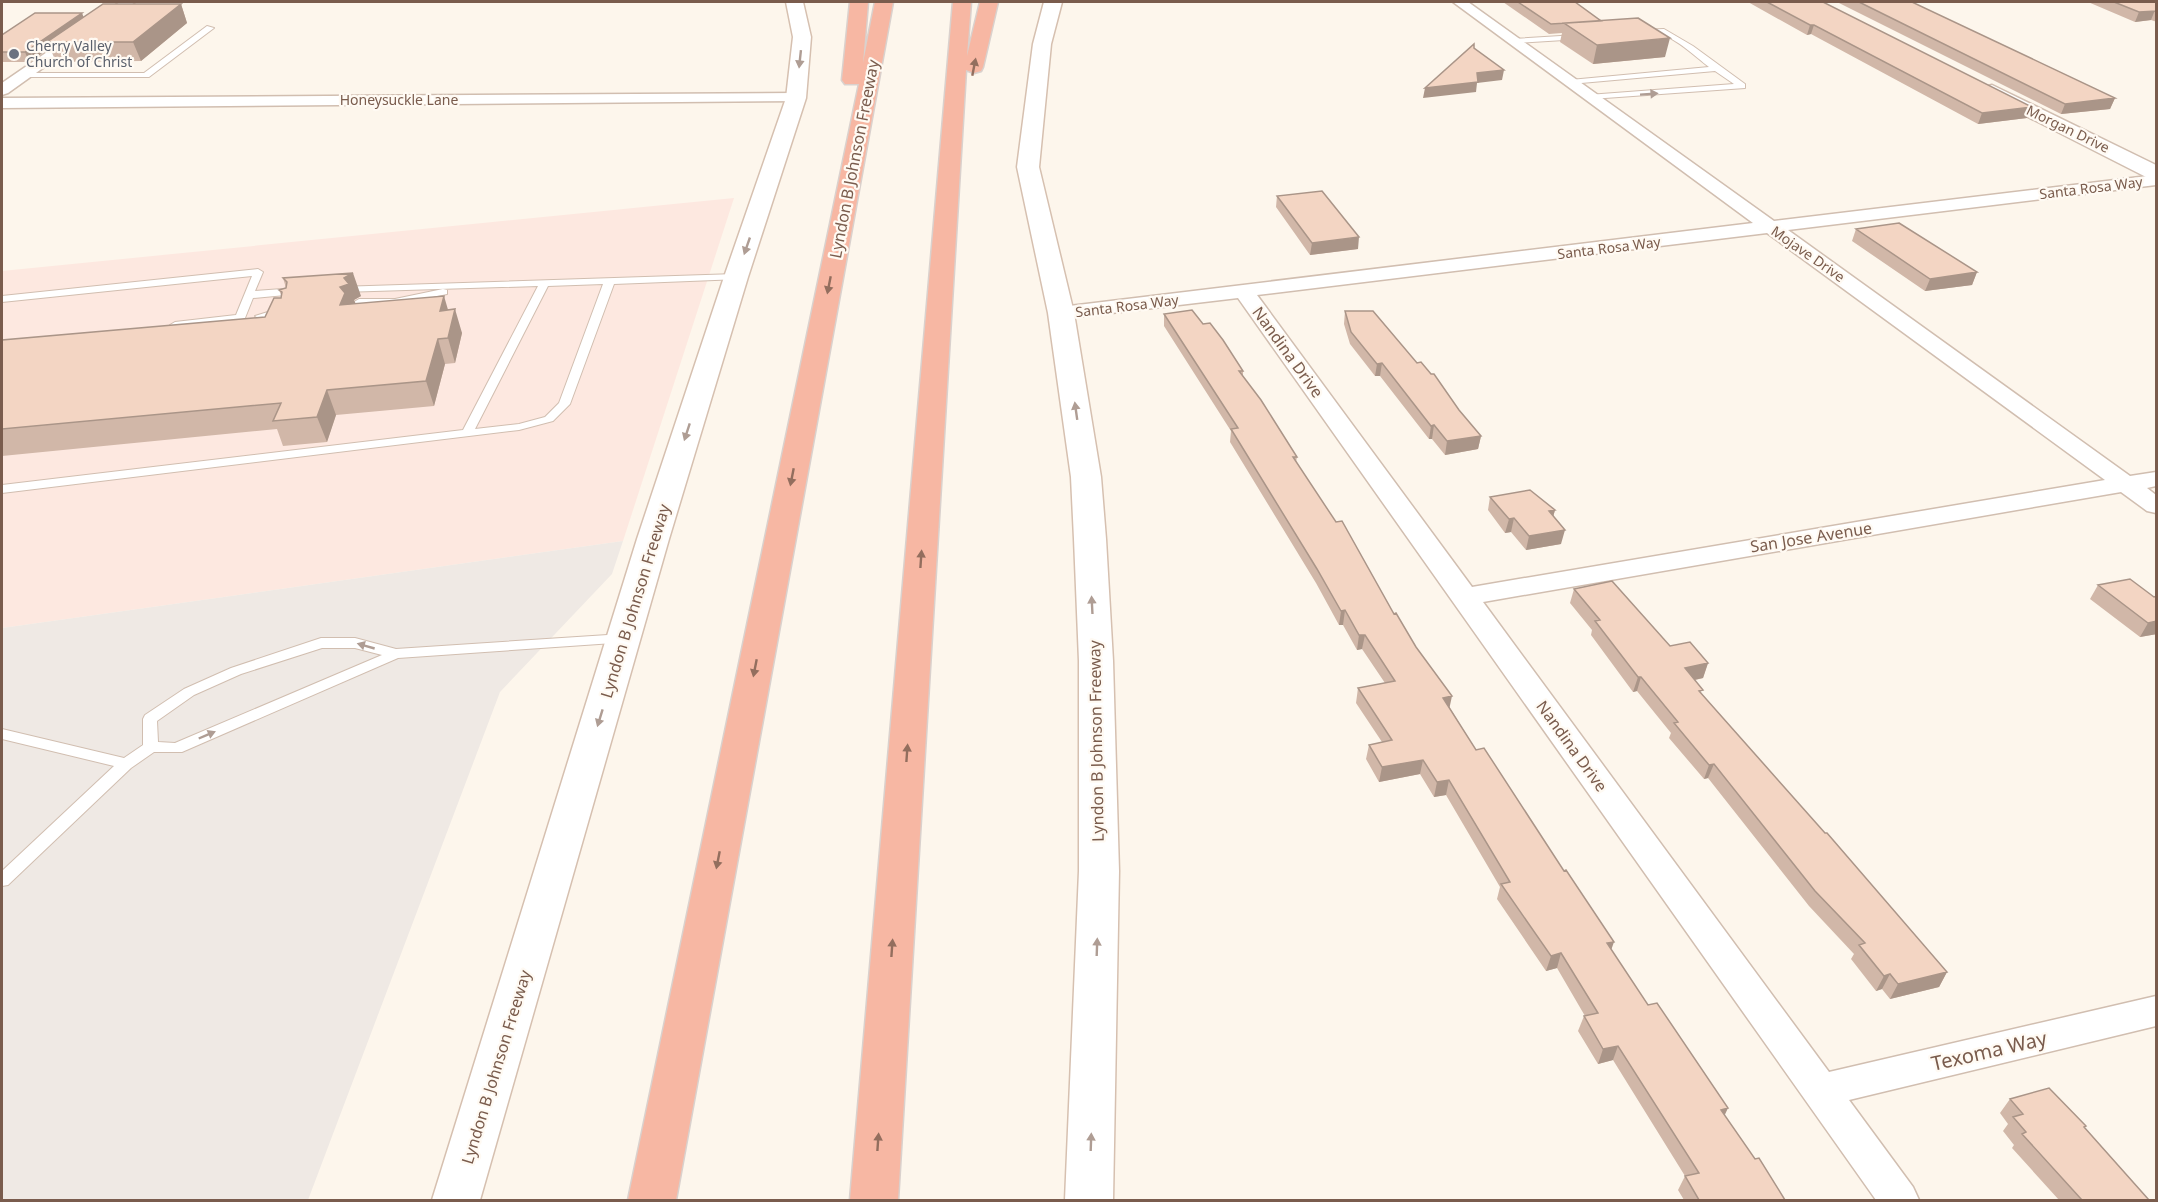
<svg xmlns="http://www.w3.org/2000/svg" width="2158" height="1202" viewBox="0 0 2158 1202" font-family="'Noto Sans',sans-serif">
<rect width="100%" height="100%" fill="#fdf6ec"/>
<!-- commercial -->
<path fill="#fde8e0" d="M734 198 623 541 2 628V271Z"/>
<!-- industrial -->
<path fill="#efe9e4" d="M623 541 612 574 500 692 308 1200H2V628Z"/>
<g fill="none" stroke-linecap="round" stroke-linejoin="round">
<defs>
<path id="service" d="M207 26 214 28 149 77H23L19 75 23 73H144Z
M1664 29 1693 46 1745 84V88L1591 99H1588V95L1734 84 1715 71 1570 84 1566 82 1570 80 1709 67C1696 57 1676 38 1660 34 1652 31 1644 36 1636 32L1640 30Z
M1577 35H1580V39L1514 43 1510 41 1514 39Z
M258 269 263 272 255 291 296 288 301 291 296 294 253 298 245 318 240 321 175 328 170 325 175 322 236 315 252 276 2 302V296Z
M736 274 741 277 740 279 614 284 570 404 553 421 519 430 2 493V485L463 430 538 286 342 292 338 291V287ZM603 284 559 403 545 417 519 424 475 429 548 286Z
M443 289 447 290V294L395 305H359L354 302 359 299H395Z
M284 307 288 308V312L278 315 286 316V320L260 319 255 316Z
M623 634 630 639 628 642 398 658 182 752H154L131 768 8 885 2 886V871L114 766 2 739V729L124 758 143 745V719L145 715 184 689 231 668 321 638H355L396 649ZM322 648H355L382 655 175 743 158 742 157 721 194 695 241 674Z"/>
<path id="minor" d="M120 2H135L8 93 2 95V83Z
M1453 2H1468L1774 221 2156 175V185L1788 230 2130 476 2156 472V486L2147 488 2156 495V513L2147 511 2121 492 1483 602 1829 1072 2156 996V1026L1849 1100 1913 1187 1919 1200H1876L1238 298 1061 319 1054 317 1051 313 1054 309 1061 307 1753 223ZM1767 233 2105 480 1472 587 1257 295Z
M796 93 802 95 804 98 802 101 2 108V98Z"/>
<path id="tertiary" d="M1992 85 2156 165V179L2148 178 1985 95 1982 91 1985 87Z"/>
<path id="secondary" d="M786 2H803L811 37 806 98 748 277 669 539 480 1200H432L637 539 724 277 786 98 793 37Z
M1044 2H1062L1051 44 1039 167 1074 313 1101 477 1106 539 1113 661 1119 871 1113 1200H1065L1079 871V661L1074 539 1071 477 1048 313 1017 167 1033 44Z"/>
<path id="motorway" d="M850 2H868L863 63 875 2H893L676 1200H628L859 84H845L842 80Z
M953 2H971L967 56 980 2H998L983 67 981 71 974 73 966 70 898 1200H850Z"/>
</defs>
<!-- service casing -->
<use href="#service" stroke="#d1beb0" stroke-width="2"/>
<!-- minor casing -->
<use href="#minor" stroke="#d1beb0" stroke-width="3"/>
<!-- tertiary casing -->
<use href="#tertiary" stroke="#d1beb0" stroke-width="3"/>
<!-- secondary casing -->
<use href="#secondary" stroke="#d6c0b0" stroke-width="3"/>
<!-- motorway casing -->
<use href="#motorway" stroke="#dad1cd" stroke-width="3"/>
<!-- service -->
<use href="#service" fill="#fff" fill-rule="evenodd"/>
<!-- minor -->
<use href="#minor" fill="#fff" fill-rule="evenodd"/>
<!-- tertiary -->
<use href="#tertiary" fill="#fff" fill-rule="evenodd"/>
<!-- secondary -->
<use href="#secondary" fill="#fff" fill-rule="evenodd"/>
<!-- motorway -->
<use href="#motorway" fill="#f7b7a3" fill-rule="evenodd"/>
</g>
<!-- wall -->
<path fill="#d1b7a8" d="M1503 2H1575L1601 21 1665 57 1593 64 1560 42 1562 33 1549 34Z
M1748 2H1823L2027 118 1978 124 1811 34 1807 35Z
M1837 2H1912L2115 98 2110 109 2061 114Z
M2088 2H2157V22L2151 20 2135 22Z
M181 4 187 23 141 61 56 62 50 48 29 62H2V35L84 17Z
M1277 196 1358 249 1310 255 1276 207Z
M1856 229 1977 272 1972 285 1925 291 1852 241Z
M283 278 361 296 354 300 355 304 448 310 462 333 455 363 445 364 434 406 336 415 327 442 283 446 277 429 2 456V340L265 317 281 298V295L279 290 286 288Z
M1345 311 1417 363 1481 436 1478 449 1445 455 1432 439H1429L1380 376H1375L1350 344 1344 324Z
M1164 314 1203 324 1243 371V376L1297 457 1296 462 1394 614 1450 708 1476 750 1648 1005 1755 1159 1785 1200H1684L1678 1190 1685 1176 1613 1060 1598 1064 1578 1031 1584 1016H1585L1557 968 1546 971 1497 899 1500 887 1446 795 1434 797 1420 774 1379 782 1366 759 1369 745 1382 742 1356 703 1358 688 1385 683 1362 649 1357 650 1343 625H1339L1316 583 1230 442 1231 431 1164 326Z
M1490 497 1555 510 1553 517 1561 544 1526 550 1511 532 1505 533 1488 510Z
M2098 585 2154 597 2157 596V634L2140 637 2090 599Z
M1574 589 1670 646 1708 663 1703 678 1695 680 1702 694 1947 972 1939 987 1890 999 1882 989 1876 991 1851 959 1854 954 1809 906 1708 778 1704 779 1669 738 1671 733 1637 691 1633 692 1591 635 1592 630 1570 603Z
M2010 1099 2086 1126 2085 1128 2149 1200H2059L2012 1148 2014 1145 2003 1131 2008 1124 2000 1113Z"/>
<!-- shaded-wall -->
<path fill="#aa9588" d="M181 4 187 23 141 61 133 42Z
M2155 10 2151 20 2135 22 2139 12Z
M82 13 86 23 47 42 50 48 29 62 25 52Z
M1810 25H1814L1811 34 1807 35Z
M1670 38 1665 57 1593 64 1597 45Z
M1504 70 1502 80 1477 83 1476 92 1423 98 1425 88 1477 73Z
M2115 98 2110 109 2061 114 2065 104Z
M2032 107 2027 118 1978 124 1982 113Z
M1359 237 1358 249 1310 255 1312 243Z
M1977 272 1972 285 1925 291 1930 279Z
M353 273 361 296 354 300 357 307 340 305V287L344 278Z
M444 296 451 320 440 311Z
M455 309 462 333 455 363 448 338Z
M438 339 445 364 434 406 426 381Z
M1382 363 1380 376H1375L1377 364Z
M327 390 336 415 327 442 317 417Z
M1434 425 1432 439H1429L1431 426Z
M1481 436 1478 449 1445 455 1447 441Z
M1555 510 1551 524 1549 511Z
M1514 518 1511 532 1505 533 1509 519Z
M1565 530 1561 544 1526 550 1529 536Z
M1345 610 1343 625H1339L1341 611Z
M2157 621V634L2140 637 2148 623Z
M1359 635H1365L1362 649 1357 650Z
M1708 663 1703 678 1680 683 1685 668Z
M1638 677H1641L1637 691 1633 692Z
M1452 696 1449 710 1443 698Z
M1423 760 1420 774 1379 782 1382 767Z
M1714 764 1708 778 1704 779 1709 765Z
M1449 780 1446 795 1434 797 1437 782Z
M1614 942 1609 956 1607 943Z
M1561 953 1557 968 1546 971 1551 956Z
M1947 972 1939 987 1890 999 1898 984Z
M1890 974 1882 989 1876 991 1884 976Z
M1618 1046 1613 1060 1598 1064 1603 1049Z
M1728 1108 1721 1123V1110Z"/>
<!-- building -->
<path fill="#f3d5c3" stroke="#aa9588" stroke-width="1.5" d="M1518 2H1575L1601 21 1551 24Z
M1767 2H1823L2032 107 1982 113 1814 25H1810Z
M1859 2H1912L2115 98 2065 104Z
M2114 2H2157V11L2139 12Z
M103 4H181L133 42H47Z
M35 13H82L25 52H2V35Z
M1638 18 1670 38 1597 45 1564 23Z
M1474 44V48L1504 70 1477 73 1478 82 1425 88Z
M1322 191 1359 237 1312 243 1277 196Z
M1899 223 1977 272 1930 279 1856 229Z
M353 273 344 278 349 284 340 287 345 293 340 305 444 296 440 311 455 309 448 338 438 339 426 381 327 390 317 417 273 421 281 403 2 429V340L265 317 274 298H281L282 292 279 290 286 288 287 282 283 278Z
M1192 310 1203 324 1210 323 1223 340 1243 371H1239L1261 400 1297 457H1293L1336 522 1342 521 1394 614 1396 613 1416 647 1452 696 1443 698 1476 750 1484 748 1564 871 1566 870 1614 942 1607 943 1648 1005 1657 1003 1728 1108 1721 1110 1755 1159 1759 1158 1785 1200H1699L1685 1176 1699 1173 1618 1046 1603 1049 1584 1016 1598 1013 1561 953 1551 956 1501 884 1510 882 1449 780 1437 782 1423 760 1382 767 1369 745 1392 740 1358 688 1395 681 1365 635H1359L1345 610 1341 611 1317 569 1231 429 1238 428 1164 314Z
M1345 311H1373L1417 363 1421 362 1431 374H1434L1459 410 1481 436 1447 441 1434 425 1431 426 1382 363 1377 364 1351 332Z
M1530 490 1555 510 1549 511 1565 530 1529 536 1514 518 1509 519 1490 497Z
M2130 579 2154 597 2157 596V621L2148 623 2098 585Z
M1612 581 1670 646 1690 642 1708 663 1685 668 1703 690 1699 691 1825 833H1827L1947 972 1898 984 1890 974 1884 976 1859 945 1865 943 1815 891 1714 764 1709 765 1674 723 1678 722 1641 677H1638L1595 621 1600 620 1574 589Z
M2049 1088 2086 1126 2084 1127 2149 1200H2082L2022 1134 2026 1132 2013 1117 2023 1114 2010 1099Z"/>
<!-- one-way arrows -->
<defs><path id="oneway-solid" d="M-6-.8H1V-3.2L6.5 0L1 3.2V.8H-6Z" transform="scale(1.5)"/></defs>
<g fill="#af9d94">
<use href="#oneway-solid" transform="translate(800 59) rotate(96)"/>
<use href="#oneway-solid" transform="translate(1649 94) rotate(-4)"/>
<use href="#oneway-solid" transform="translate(747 246) rotate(109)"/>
<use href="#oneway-solid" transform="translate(1076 411) rotate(-98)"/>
<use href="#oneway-solid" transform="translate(687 432) rotate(108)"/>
<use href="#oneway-solid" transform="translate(1092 605) rotate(-93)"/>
<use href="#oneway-solid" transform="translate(366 646) rotate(-164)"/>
<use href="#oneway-solid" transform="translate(600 718) rotate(107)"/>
<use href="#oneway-solid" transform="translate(207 735) rotate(-23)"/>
<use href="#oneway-solid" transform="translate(1097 947) rotate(-88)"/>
<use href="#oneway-solid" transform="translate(1091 1142) rotate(-88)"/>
</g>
<g fill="#936e5e">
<use href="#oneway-solid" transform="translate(974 67) rotate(-79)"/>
<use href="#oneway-solid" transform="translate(829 285) rotate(101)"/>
<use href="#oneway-solid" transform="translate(792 477) rotate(101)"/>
<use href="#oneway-solid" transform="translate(921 559) rotate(-86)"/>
<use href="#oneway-solid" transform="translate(755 668) rotate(101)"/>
<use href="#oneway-solid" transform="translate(907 753) rotate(-86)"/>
<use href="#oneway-solid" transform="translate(718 860) rotate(101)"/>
<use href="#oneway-solid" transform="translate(892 948) rotate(-86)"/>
<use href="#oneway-solid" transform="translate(878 1142) rotate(-86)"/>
</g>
<!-- markers -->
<circle fill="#6b7280" stroke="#fffaf3" stroke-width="2" cx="14" cy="54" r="6"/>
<g text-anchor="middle" stroke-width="4.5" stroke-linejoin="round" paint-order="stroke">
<!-- far-worship labels -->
<g font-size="14" fill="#5b616d" stroke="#fffaf3" text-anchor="start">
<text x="26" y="51">Cherry Valley<tspan x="26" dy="16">Church of Christ</tspan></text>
</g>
<!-- far-street labels -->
<g font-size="14" fill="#7a5c4d" stroke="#fffaf3">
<text x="399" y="105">Honeysuckle Lane</text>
<text transform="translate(2068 129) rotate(26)" y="5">Morgan Drive</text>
<text transform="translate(2091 188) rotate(-7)" y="5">Santa Rosa Way</text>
<text transform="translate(1609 248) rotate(-7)" y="5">Santa Rosa Way</text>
<text transform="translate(1808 254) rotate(35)" y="5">Mojave Drive</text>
<text transform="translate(1127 306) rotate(-7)" y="5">Santa Rosa Way</text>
</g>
<!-- street labels -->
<g font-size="16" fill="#7a5c4d" stroke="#fffaf3">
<text transform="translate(854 159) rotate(-79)" y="6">Lyndon B Johnson Freeway</text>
<text transform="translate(1288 352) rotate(54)" y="6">Nandina Drive</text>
<text transform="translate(1811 537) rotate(-9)" y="6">San Jose Avenue</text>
<text transform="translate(635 601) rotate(-73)" y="6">Lyndon B Johnson Freeway</text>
<text transform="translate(1096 741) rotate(-91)" y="6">Lyndon B Johnson Freeway</text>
<text transform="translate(1572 746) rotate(54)" y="6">Nandina Drive</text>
<text transform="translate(496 1067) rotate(-73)" y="6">Lyndon B Johnson Freeway</text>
</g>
<!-- near-street labels -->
<g font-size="20" fill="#7a5c4d" stroke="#fffaf3">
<text transform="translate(1989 1051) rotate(-13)" y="7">Texoma Way</text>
</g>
</g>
<!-- border -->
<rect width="2158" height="1202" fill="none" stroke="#7a5c4d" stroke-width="6"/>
</svg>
